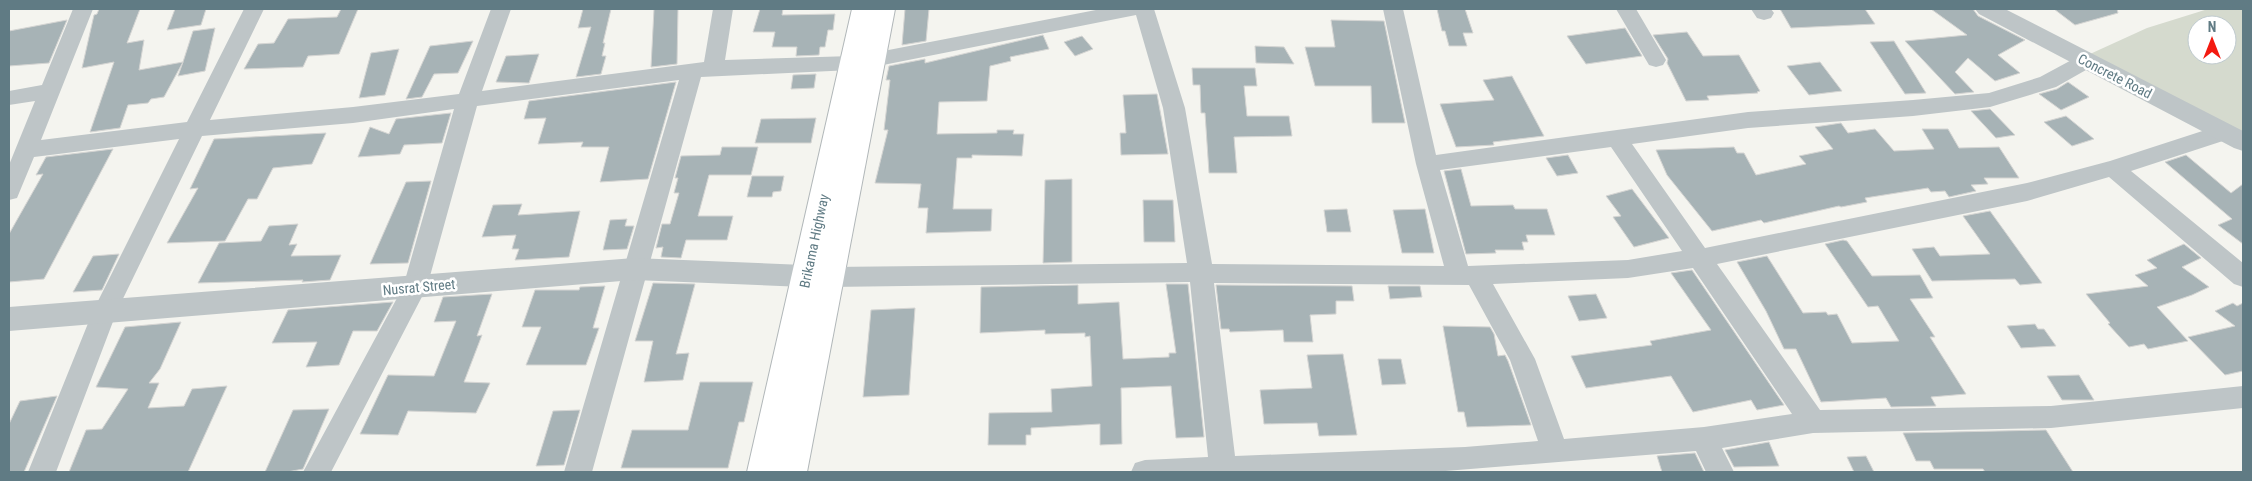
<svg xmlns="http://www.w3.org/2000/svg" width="2252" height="481" viewBox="0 0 2252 481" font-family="'Roboto Condensed',sans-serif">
<rect width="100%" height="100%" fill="#f4f4ef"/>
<!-- green -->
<path fill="#d5dace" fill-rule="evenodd" d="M2208 9H2243V133L2090 54 2147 28ZM2197 25H2227V55H2197Z"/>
<!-- building -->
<path fill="#a7b3b6" stroke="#d5d5d3" d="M99 9H140L127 43 144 40 139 70 183 62 193 31 215 28 205 71 178 76 183 62 164 97 151 99 148 103 128 105 120 128 90 132 114 62 82 68 94 15 97 14Z
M175 9H206L201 25 167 30Z
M341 9H358L339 54 308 56 303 67 244 69 258 44 274 43 288 19 337 17Z
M583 9H611L603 43H605L602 56H606L601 74 576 77 591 27 578 28Z
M654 9H678L677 64 651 67Z
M760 9H783L782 15 835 14 833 30H828L825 47H820L819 55 796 56 797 47H772L775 32H753Z
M905 9H929L926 41 902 45Z
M1437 9H1465L1473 33H1463L1467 46H1449L1445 31H1442Z
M1780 9H1865L1875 24 1791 28Z
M1931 9H1973L1978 16 2025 40 1998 55 2020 73 1995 81 1968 58 1955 72 1974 92 1955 94 1905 41 1967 35Z
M2054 9H2117L2118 13 2075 25Z
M67 20 49 63 9 66V31Z
M1331 20 1384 21 1405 123H1372L1371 86H1315L1305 47H1335Z
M1625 28 1642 56 1586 64 1567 36Z
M1687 32 1703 56 1739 55 1760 91 1757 92 1758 93 1707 96 1709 100 1686 101 1667 63 1668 59 1653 35Z
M1043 35 1049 49 1010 57 1011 61 990 66 987 101 939 102 937 134 997 133V130H1014L1013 134H1024L1022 156 972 155V158H957L953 209H992L991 231 926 233 928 208H918L921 184 875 183 888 130H884L890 80H886L889 66 925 59V63Z
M1082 36 1093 49 1075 56 1064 42Z
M473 41 458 73 434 74 422 97 406 99 430 46Z
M1894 41 1926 93 1905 94 1870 42Z
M1255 46 1284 47 1294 64 1256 63Z
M399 49 385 95 359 98 371 53Z
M539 54 529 83 496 82 506 56Z
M1820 62 1842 91 1809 95 1787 66Z
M1192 68H1255L1257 86H1244L1247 116H1289L1292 136 1234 137 1237 173H1209L1205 113H1201L1200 85H1193Z
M816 74 814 88 791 89 793 75Z
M1512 76 1544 136 1493 142 1494 145 1456 147 1440 104 1494 100 1483 80Z
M676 82 648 179 600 182 609 147H581L583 142 538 144 546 118 524 119 529 101Z
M2068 82 2089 97 2061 110 2039 94 2057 89Z
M1157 94 1168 154 1121 155 1120 133H1126L1123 95Z
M1990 109 2015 135 1996 138 1971 111Z
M451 113 442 143 404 145 400 154 358 157 370 127 389 134 396 119Z
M2066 116 2094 139 2072 146 2044 122Z
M816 118 811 143H755L761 119Z
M1841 123 1848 133 1875 129 1894 151 1934 149 1922 129H1948L1959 148 1999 147 2019 178H1984L1988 184 1971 185 1976 191 1949 197 1945 191 1931 192 1928 188 1865 198 1867 202 1841 207 1839 206 1764 223 1761 220 1712 231 1667 175 1656 150 1734 147 1737 153H1744L1756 175 1806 164 1799 156 1833 149 1815 127Z
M326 133 312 164 273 168 257 199H248L225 241 167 243 198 188 190 189 214 139Z
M722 147H758L751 175H709L698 216H733L727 240H686L681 258 661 257 663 247 656 248 662 224H670L679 193H674L678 178H675L681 156 720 155Z
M113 149 44 279 9 282V234L43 174 36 175 46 157Z
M1568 155 1578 173 1557 176 1546 158Z
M2186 155 2231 193 2243 184V244L2218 225 2232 219 2165 162Z
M1461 169 1471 206 1513 205 1515 209H1547L1555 235H1526L1528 242H1522L1524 250H1495L1496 253 1466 254 1444 171Z
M752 176H784L781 191 773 192 772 197H747Z
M1072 179V262L1043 263 1045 180Z
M431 181 408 263 370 264 406 182Z
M1632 189 1669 238 1634 247 1613 217 1621 216 1606 196Z
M1143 200H1173L1175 242H1144Z
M522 204 518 215 580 211 569 257 515 260 519 249H512L516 235 482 237 493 205Z
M1347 209 1351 232H1327L1324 210Z
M1425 209 1434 253H1402L1393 210Z
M1990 211 2042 283 2020 285 2015 279 1932 281 1912 249 1934 247 1940 256 1990 254 1963 216Z
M627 219 625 226H634L627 249 603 250 610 220Z
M298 224 289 245 297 244 291 256 341 255 330 280 302 282 303 280 198 283 219 243 261 241 269 226Z
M1843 240 1847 241 1872 276 1920 275 1933 298 1910 299 1935 337H1930L1966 394 1931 397 1936 406 1891 407 1886 398 1821 402 1796 349H1784L1766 311 1737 262 1767 256 1803 313 1826 312 1828 315 1837 314 1852 343 1899 341 1878 306 1868 307 1825 244Z
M2184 244 2201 258 2182 267 2209 287 2192 295 2157 307 2188 341 2148 349 2144 344 2129 347 2108 324 2110 323 2086 294 2148 286 2135 275 2157 268 2147 260Z
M119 254 102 290 73 292 93 256Z
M1692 270 1784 405 1757 410 1751 400 1693 412 1671 376 1586 388 1571 356 1652 345 1650 341 1711 330 1671 273Z
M653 283 695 284 676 354 689 353 683 380 644 382 653 341H635Z
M1166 284H1188L1204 437 1176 438 1171 386 1121 388 1122 444 1100 445V424L1031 428V435H1026V445H988L989 413 1052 412 1051 389 1092 386 1090 336 1085 337V333L1045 334V330L980 333 981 287 1078 285V304L1119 302 1123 359 1169 357V353H1176Z
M1216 285 1352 286 1354 301H1336V314L1310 315 1313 342H1284L1283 330 1230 332 1229 329H1221Z
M605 286 593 328H599L586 365H526L541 327H522L535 290H579L580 287Z
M1388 286H1420L1422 297 1390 299Z
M492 294 477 336 482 335 464 382 490 383 476 413 408 411 398 435 360 434 388 375 434 376 456 321 434 322 443 297Z
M1596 294 1607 318 1579 321 1568 296Z
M393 302 377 331H353L339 365 306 367 317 342 272 343 288 310Z
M2233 303 2237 306 2243 303V371L2225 375 2188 337 2235 326 2215 311Z
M915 308 909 395 863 397 871 310Z
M181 322 160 369 149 383H159L148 408 184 406 192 389 227 386 188 472H69L86 430 102 429 128 389 96 387 125 327Z
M2035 324 2038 329H2044L2056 346 2021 348 2007 326Z
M1443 326 1490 327 1494 334 1498 356 1505 355 1508 361 1531 425 1467 427 1464 412H1458Z
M1343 354 1357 435 1319 436 1317 423 1264 424 1260 390 1312 388 1307 355Z
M1378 359H1401L1406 384 1382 385Z
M2079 375 2094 400H2062L2047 376Z
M700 382H753L744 422H739L728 468H621L632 430H688Z
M57 396 24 472H9V424L20 401Z
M329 409 303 469 287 472H265L293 410Z
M580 410 564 465 536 466 553 411Z
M2046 430 2073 472H1985L1983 469H1934L1930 461H1916L1903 433Z
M1769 442 1779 466 1734 467 1725 450Z
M1695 453 1704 472H1662L1657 456Z
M1866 456 1874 472H1854L1847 457Z"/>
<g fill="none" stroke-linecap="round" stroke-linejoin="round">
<defs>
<path id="trunk" d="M852 9H895L807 472H747Z"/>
</defs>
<!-- trunk casing -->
<use href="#trunk" stroke="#b1b7b9" stroke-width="2"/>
<!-- minor -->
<path fill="#bec5c7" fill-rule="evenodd" d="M73 9H93L41 140 187 122 244 9H264L210 120 353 107 459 94 491 9H511L482 91 704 62 713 9H733L725 60 852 56 859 58 862 63 859 68 852 70 701 77 592 472H564L679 80 477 106 427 287 331 472H303L403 287 454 109 353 123 202 136 117 311 56 472H28L93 311 179 139 34 157 17 198 9 200V165L35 101 9 105V91L42 85Z
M1101 9H1154L1185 108 1212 264 1444 266 1416 164 1383 9H1403L1436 155 1748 112 1913 100 1989 93 2040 77 2079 56 2086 54 2093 56 2096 61 2093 66 2056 87 1990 107 1913 116 1748 128 1632 144 1705 248 2027 183 2110 161 2224 124 2232 126 2235 132 2232 138 2131 171 2243 263V287L2234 284 2109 177 2027 201 1717 264 1820 410 2051 406 2243 386V408L2051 428 1813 433 1722 448 1734 472H1706L1696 451 1433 472H1131L1135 463 1145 460 1208 457 1190 282 830 287 821 284 818 277 821 270 830 267 1187 263 1163 108 1136 15 873 67 866 65 863 60 866 55 873 53ZM1611 147 1682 251 1628 260 1468 266 1440 170ZM1693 268 1792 414 1704 427 1564 439 1535 359 1493 284 1628 278ZM1214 283 1469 285 1510 360 1538 441 1465 447 1235 456Z
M1616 9H1636L1666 60 1663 65 1656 67 1649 65Z
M1751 9H1771L1774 13 1771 18 1764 20 1757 18Z"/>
<!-- tertiary -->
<path fill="#bec5c7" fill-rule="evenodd" d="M1975 9H2005L2243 131V151L2234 148 1979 14Z
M634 258 828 266 838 269 842 277 838 285 828 288 634 280 9 331V307Z"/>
<!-- trunk -->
<use href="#trunk" fill="#fff" fill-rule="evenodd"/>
</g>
<g text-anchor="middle" stroke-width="5" stroke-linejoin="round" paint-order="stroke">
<!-- street labels -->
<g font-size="14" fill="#607b84" stroke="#fff">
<text transform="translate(2115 76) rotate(27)" y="5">Concrete Road</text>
<text transform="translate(814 241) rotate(-78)" y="5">Brikama Highway</text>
<text transform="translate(419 287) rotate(-5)" y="5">Nusrat Street</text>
</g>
</g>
<!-- border -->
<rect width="2252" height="481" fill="none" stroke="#607b84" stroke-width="20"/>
<!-- north arrow -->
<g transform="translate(2212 40)"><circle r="24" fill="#ffffff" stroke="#bfcace"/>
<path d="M0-4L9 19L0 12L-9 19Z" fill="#f31a10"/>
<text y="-8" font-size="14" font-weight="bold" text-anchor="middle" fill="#607b84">N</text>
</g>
</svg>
